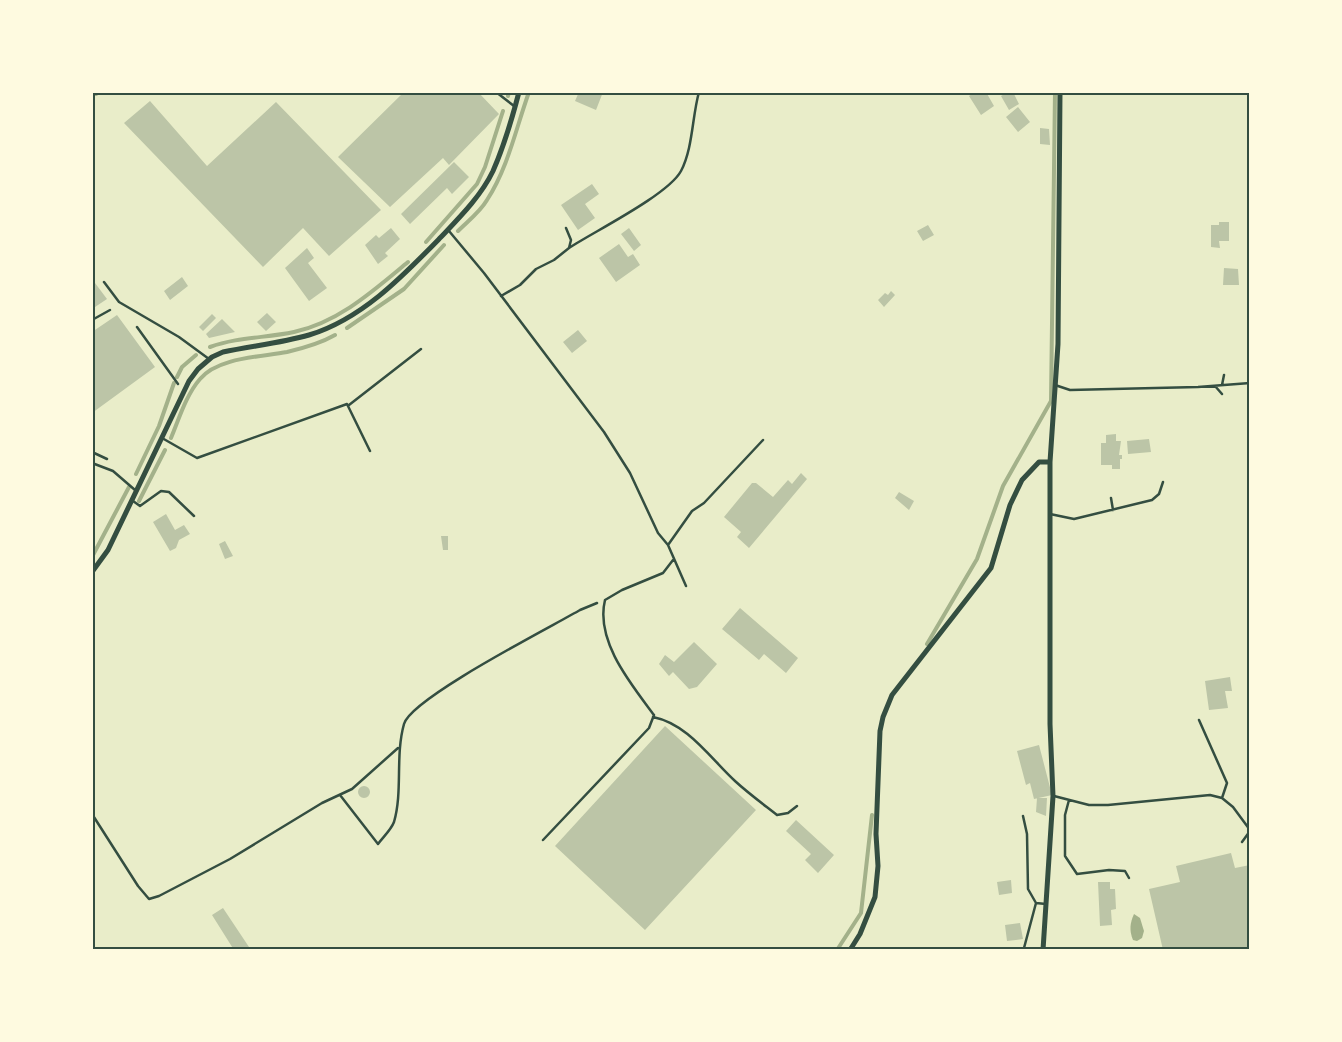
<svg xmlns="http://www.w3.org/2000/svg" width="1342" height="1042" viewBox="0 0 1342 1042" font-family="Roboto,sans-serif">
<rect width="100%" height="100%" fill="#e9edc9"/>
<!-- water -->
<path fill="#a3b18a" d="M1134 914 1140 918 1144 931 1142 938 1137 941 1133 940C1129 930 1130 923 1134 914Z"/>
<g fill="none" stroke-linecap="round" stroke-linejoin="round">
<!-- stream -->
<path stroke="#a3b18a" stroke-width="4" d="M95 92 96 94 98 92
M508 96 509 92
M458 231C468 221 480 212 487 200 508 168 516 128 529 92
M426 242 477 184 485 167 503 111
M347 328 404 289 444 245
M210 347C237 337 266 338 294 332 339 322 373 291 408 262
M177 377 182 367 196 355
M171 438C179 419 186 395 200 379 218 357 262 357 287 352 304 348 321 343 335 335
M136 474 159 426 174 383
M139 501 165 450
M92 557 129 487
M927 644 977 559 1003 486 1051 401 1055 92
M837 950 861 913 872 815"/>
</g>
<!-- building -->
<path fill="#bcc5a7" d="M404 92H478L499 114 449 165 443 158 390 207 338 157Z
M579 92H603L596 110 575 101Z
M975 92H986L994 106 981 115 969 96Z
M1008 92H1013L1019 104 1009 110 1001 96Z
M150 101 207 166 276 102 381 210 329 256 303 228 263 267 124 123Z
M1018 107 1030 122 1018 132 1006 117Z
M1040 128 1049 129 1050 145 1040 144Z
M454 162 469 177 452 194 447 188 410 224 401 214Z
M592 184 599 194 585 204 595 218 578 230 561 205Z
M1219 222H1229V241H1219L1220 248 1211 247V225H1219Z
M928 225 934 235 923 241 917 231Z
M391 228 400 239 385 253 388 256 378 264 365 245 376 235 379 238Z
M629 228 641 245 634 251 621 234Z
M619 244 628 257 633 254 640 265 616 282 599 258Z
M307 248 314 258 308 263 327 288 309 301 285 268Z
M1224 268 1238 269 1239 285H1223Z
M182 277 188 286 170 300 164 291Z
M92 279 107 299 92 309Z
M891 291 895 295 884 307 878 300 885 293 888 295Z
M267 313 276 322 266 331 257 322Z
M212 314 216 318 203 331 199 327Z
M117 315 155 367 92 413V332Z
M222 319 235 332 209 338 206 334Z
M578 330 587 341 572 353 563 342Z
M1116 434V441H1121L1119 455H1122V459H1120V469H1112V465H1101V443H1106V435Z
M1149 439 1151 452 1128 454 1127 441Z
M801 473 807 479 749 548 737 537 741 532 724 517 752 483H756L773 497 788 480 792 484Z
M899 492 914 501 909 510 895 498Z
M166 514 175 530 184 525 190 534 179 540 176 548 170 551 153 522Z
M441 536H448V550H443Z
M225 541 233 556 225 559 219 544Z
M740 608 798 658 786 673 764 654 759 660 722 629Z
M694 642 717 664 697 687 689 689 673 672 669 676 659 664 665 655 674 662Z
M1230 677 1232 691H1225L1228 708 1209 710 1205 681Z
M665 726 756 810 645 930 555 846Z
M1039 745 1052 795 1034 799 1030 783 1026 785 1017 751Z
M358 792a6 6 0 1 1 12 0a6 6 0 1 1-12 0Z
M1037 798H1047L1046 816 1036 812Z
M796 820 834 855 818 873 805 860 811 854 786 831Z
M1231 853 1235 868 1250 865V950H1163L1149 889 1180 882 1176 866Z
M1011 880 1012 893 999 895 997 882Z
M1098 882H1110V889H1115L1116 909 1111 910 1112 925 1100 926Z
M223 908 251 950H234L212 915Z
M1020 923 1023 939 1007 941 1005 925Z"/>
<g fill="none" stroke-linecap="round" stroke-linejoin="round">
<!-- path -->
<path stroke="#344e41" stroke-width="2.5" d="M92 320 110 310
M137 327 178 384
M92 452 107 459
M340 795 378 844C383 837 391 830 394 822 403 791 395 756 404 724 411 698 551 627 580 610L597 603
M92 814 138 886 149 899 159 896 230 859 322 803 352 789 398 748"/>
<!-- service -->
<path stroke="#344e41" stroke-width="2.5" d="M496 92 514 106
M449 231 484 273 604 432 630 473 658 533 668 545 686 586
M569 248C595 231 668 195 681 171 693 148 692 117 699 92
M104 282 119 302 179 337 209 359
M501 296 520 285 536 269 554 260 569 248 571 240 566 228
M1055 385 1070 390 1198 387 1250 383
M1222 385 1224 375
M1215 386 1222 394
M349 405 421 349
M162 438 197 458 347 404 370 451
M92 463 113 471 135 490
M1111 498 1113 510
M133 501 140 506 161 491 169 492 194 516
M1050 514 1074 519 1152 500 1159 494 1163 482
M668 545 692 511 704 503 763 440
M653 717C688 724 710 758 735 781 748 793 763 804 777 815L788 813 797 806
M1054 796 1089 805H1108L1210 795 1222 798 1227 783 1199 720
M1222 798 1233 807 1250 830
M1069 800 1065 815V856L1077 874 1109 870 1125 871 1129 878
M1023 816 1027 834 1028 889 1036 903 1046 904
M543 840 649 728 654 715C631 684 595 641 605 600L622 590 663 573 673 560
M1242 842 1250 831
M1019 950 1024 948 1036 903"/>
<!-- minor -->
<path stroke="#344e41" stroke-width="5" d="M92 572 108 550 189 381 198 369 212 357 223 352C251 346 281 343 309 335 362 319 403 276 441 237 460 217 481 196 493 171 504 146 512 119 519 92
M850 950 860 934 875 897 878 866 876 834 880 731 883 717 892 695 991 568 1010 505 1022 480 1039 462H1050
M1043 950 1053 796 1050 724V462L1058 344 1060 92"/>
</g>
<!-- border -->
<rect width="1342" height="1042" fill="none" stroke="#fefae0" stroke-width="188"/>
<rect x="94" y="94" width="1154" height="854" fill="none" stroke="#344e41" stroke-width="2"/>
</svg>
